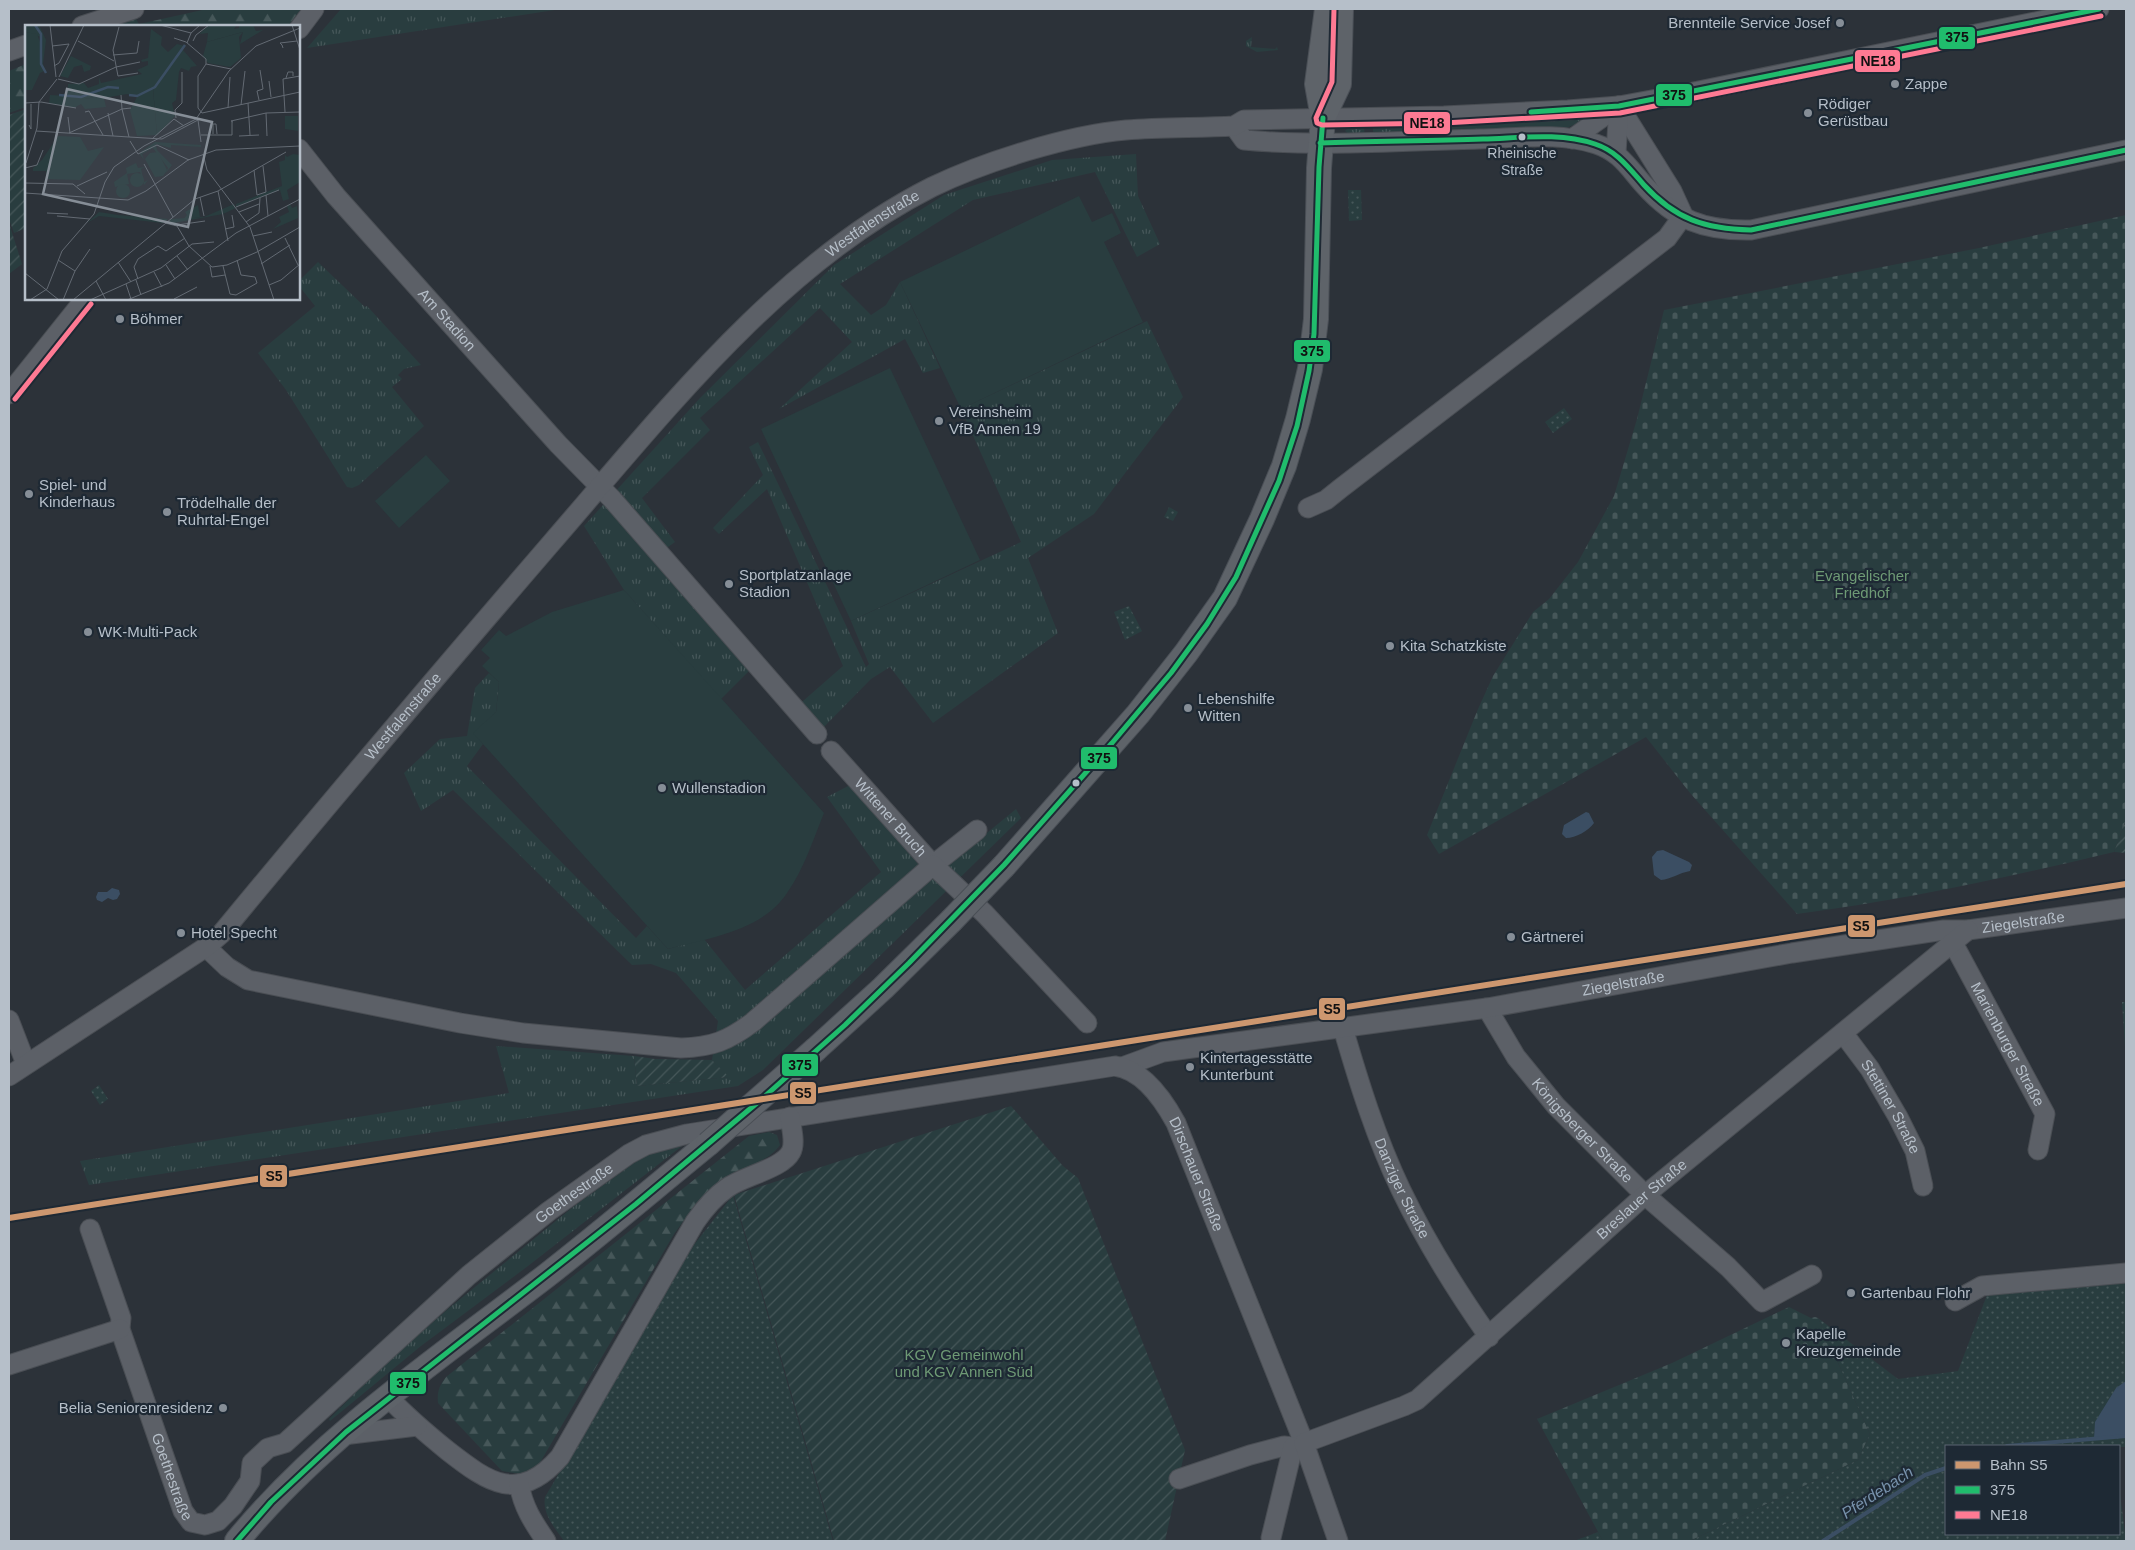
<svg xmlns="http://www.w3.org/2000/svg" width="2135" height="1550" viewBox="0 0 2135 1550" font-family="Arial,sans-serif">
<defs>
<pattern id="grass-tufts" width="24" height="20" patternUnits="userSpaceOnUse" patternTransform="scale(1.25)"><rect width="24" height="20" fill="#293d3f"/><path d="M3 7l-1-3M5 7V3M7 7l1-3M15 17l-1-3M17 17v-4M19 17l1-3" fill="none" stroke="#465759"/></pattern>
<pattern id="forest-firs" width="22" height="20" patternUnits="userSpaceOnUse" patternTransform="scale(1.25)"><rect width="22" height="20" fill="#293d3f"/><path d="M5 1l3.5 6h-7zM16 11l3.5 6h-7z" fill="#465759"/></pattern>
<pattern id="cemetery-stones" width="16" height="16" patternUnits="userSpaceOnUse" patternTransform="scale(1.25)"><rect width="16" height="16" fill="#293d3f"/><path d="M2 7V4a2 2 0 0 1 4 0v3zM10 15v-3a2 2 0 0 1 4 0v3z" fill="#465759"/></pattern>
<pattern id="park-dots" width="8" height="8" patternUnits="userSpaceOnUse" patternTransform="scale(1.25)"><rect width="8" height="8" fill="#293d3f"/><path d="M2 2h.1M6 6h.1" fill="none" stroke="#465759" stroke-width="1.8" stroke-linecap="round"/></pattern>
<pattern id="garden-furrows" width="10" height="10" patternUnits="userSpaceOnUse" patternTransform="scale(1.25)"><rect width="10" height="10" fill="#293d3f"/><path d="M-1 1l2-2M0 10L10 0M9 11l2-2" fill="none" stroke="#465759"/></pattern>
</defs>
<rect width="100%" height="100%" fill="#2c3239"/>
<!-- grass -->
<path fill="url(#grass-tufts)" d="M341 9H561L307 48Z
M1252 37 1251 47 1275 49 1277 47 1278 50 1257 52 1246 46V41Z
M1594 117 1566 128 1373 137V127L1502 123Z
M1364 127 1365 138 1352 136 1345 131 1348 128Z
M1136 154 1138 196 1160 244 1137 257 1095 172 973 200 840 284 871 315 886 305 900 282 940 368 923 373 905 339 779 409 852 342 820 308 700 418 710 430 642 498 675 542 654 557 751 669 721 699 624 590 584 526 700 398 834 265 944 195 1052 160Z
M318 262 365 307 367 306 421 365 404 369 398 375 402 379 392 387 424 426 359 485 352 488 347 487 286 390 258 353 315 306 299 286V281Z
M1147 321 1183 397 1094 514 1028 558 1058 633 933 723 890 667 871 679 817 734 795 708 843 666 767 489 719 534 713 528 763 475 749 447 758 442 866 667 869 664 851 621 1021 542 961 409Z
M489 673 499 682 496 712 474 733 483 744 467 766 636 938 647 926 668 949 704 939 745 990 881 872 827 797 850 785 931 879 1016 809 1021 818 763 1070 738 1086 89 1185 80 1161 509 1093 496 1046 634 1056 637 1086 728 1077 712 1060 718 1021 676 973 651 964 632 965 453 790 421 811 404 773 440 739 467 736 475 688Z
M682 1146 528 1266 421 1346 330 1421 329 1419 385 1364 448 1309 573 1207 637 1161 648 1155Z"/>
<!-- forest -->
<path fill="url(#forest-firs)" d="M207 9H301L288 26H103L134 16 139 24Z
M26 64V107L9 113V71Z
M769 1132 777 1135 780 1145C768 1162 748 1165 731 1175 708 1188 689 1213 674 1234L538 1466 529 1471 520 1474 502 1471 438 1403C437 1392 439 1386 446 1377L749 1136Z"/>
<!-- cemetery -->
<path fill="url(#cemetery-stones)" d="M2126 215V820L2114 852C2009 877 1904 900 1797 914L1690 793 1646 737 1439 854 1427 835 1478 709 1493 676 1533 612 1549 599 1578 562 1614 496 1637 419 1664 310 1979 248Z
M1789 1307 1811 1318 1815 1317 1818 1318 1870 1434 1858 1460 1690 1541H1603L1537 1419 1672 1363Z"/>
<!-- park -->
<path fill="url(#park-dots)" d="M1348 190H1361L1362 220 1349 221Z
M1564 408 1572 419 1553 433 1545 422Z
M1169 507 1178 512 1173 521 1164 517Z
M1129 606 1142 631 1125 640 1114 612Z
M2122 1002H2126V1062Z
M99 1085 108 1099 100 1105 91 1091Z
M733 1195 833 1541H564C555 1528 542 1514 545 1497L693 1246Z
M2126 1281V1447L1946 1446V1534H2119V1486L2126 1541H1690L1858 1460 1870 1434 1818 1318 1898 1379 1958 1371 1987 1295Z
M1598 1532 1603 1541H1574Z"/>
<!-- garden -->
<path fill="url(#garden-furrows)" d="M26 109V228L14 233 9 219V115Z
M9 223 22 264 9 274Z
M2126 820V853L2114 852Z
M634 1056 655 1059 712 1060 729 1077 637 1086Z
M1011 1106 1063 1166 1078 1178 1185 1450 1165 1541H834L734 1195Z"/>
<!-- pitch -->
<path fill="#293d3f" d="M1079 196 1092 222 1112 213 1121 233 1104 242 1143 322 961 409 900 282Z
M890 368 980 560 851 621 761 429Z
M426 455 450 481 399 528 375 501Z
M624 590 824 813C813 840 804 869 787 893 762 931 708 938 668 949L473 733 496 712 499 682 482 666 490 658 481 650 499 630 506 636 552 612Z"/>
<!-- water -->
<path fill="#3b4e63" d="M1586 812 1589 813 1594 823C1588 831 1576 838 1566 838L1562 834 1564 825Z
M1663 850 1689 862 1692 865 1690 871C1679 873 1671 879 1661 880L1654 875 1652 857 1657 851Z
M112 888 119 890 120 894 117 899 113 900 108 898 102 902 97 900 96 897 98 892H107Z
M2126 1381V1436L2094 1439 2095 1422 2116 1388Z"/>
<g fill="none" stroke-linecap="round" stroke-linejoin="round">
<!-- stream -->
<path stroke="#3b4e63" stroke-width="4" d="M2007 1446 2126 1436
M1823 1541 1925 1475 1946 1468"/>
<defs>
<g id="minor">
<path d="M82 26 134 9"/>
<path d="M299 29 314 9"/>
<path d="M9 51 26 45"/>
<path d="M1619 106 1672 191 1683 215"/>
<path d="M1234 126 1244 140C1322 147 1401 141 1479 139 1518 138 1558 132 1596 144 1620 152 1628 167 1644 185 1675 220 1704 231 1751 230L2126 150"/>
<path d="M1572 139 1618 106"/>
<path id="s1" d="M299 149 336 196 558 444 612 499 817 734"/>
<path d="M1616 153 1619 106"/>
<path d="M9 394 85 299"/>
<path d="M1308 508 1326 500 1341 488 1667 238 1683 216"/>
<path id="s2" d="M831 751 933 865 977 830"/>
<path id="s3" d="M1953 943 2045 1114 2038 1150"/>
<path d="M206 947 227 967 248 980 460 1023 523 1033 681 1048C712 1047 728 1041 753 1022L933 865 985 914 1087 1023"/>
<path id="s4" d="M1487 1008 1516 1057 1556 1106 1645 1195 1728 1267 1762 1302 1812 1275"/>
<path d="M9 1020 26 1064"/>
<path id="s5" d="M1343 1028C1359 1083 1376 1138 1401 1190 1426 1242 1456 1290 1489 1337"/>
<path id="s6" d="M1843 1033 1870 1069 1898 1117 1915 1151 1923 1186"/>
<path id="s7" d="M1122 1067 1163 1052 1487 1008 1792 953 1944 930H1968L2126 908"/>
<path id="s8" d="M9 1076 206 947 221 934C330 802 441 671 553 541 663 414 779 264 932 187 983 162 1069 135 1126 130 1162 127 1198 128 1234 126L1244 120 1444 116 1568 110 1619 106 1684 94 2099 9"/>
<path id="s9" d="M90 1229 121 1318 120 1329 183 1511 191 1522 205 1525 218 1521 233 1506 250 1481 252 1463 268 1448 285 1443 469 1275 549 1211 629 1154 646 1145 687 1134 1115 1066C1143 1070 1163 1099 1176 1123L1304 1443 1293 1447 1284 1446 1250 1455 1179 1479"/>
<path d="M1955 1301 1982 1286 2126 1273"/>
<path d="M9 1365 120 1329"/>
<path d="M388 1397C407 1417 427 1434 448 1451 489 1483 519 1504 560 1457L695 1222C704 1209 714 1197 727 1188 743 1176 782 1169 791 1152 796 1143 791 1127 790 1117"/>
<path d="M343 1435 417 1426"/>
<path d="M519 1484C523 1507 533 1522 546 1541"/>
<path d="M1271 1538 1293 1447"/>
<path id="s10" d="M1338 1541 1304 1443 1404 1406 1417 1400 1645 1195 1968 930"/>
</g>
<path id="major" d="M1323 118 1339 84 1341 9
M1004 866 1138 714 1186 653 1225 598 1262 519 1284 466 1298 419 1310 369 1316 319 1319 168 1323 118 1317 84 1327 9
M816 1049 883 988 951 921
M237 1541C323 1436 439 1358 546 1276 601 1233 654 1188 708 1144"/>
</defs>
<!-- minor casing -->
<use href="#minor" stroke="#4a4e54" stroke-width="21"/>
<!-- major casing -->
<use href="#major" stroke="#4a4f56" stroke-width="26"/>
<!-- minor -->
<use href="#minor" stroke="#5c6067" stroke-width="19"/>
<!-- major -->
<use href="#major" stroke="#5e6369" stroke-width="24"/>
<defs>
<path id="major-bridge" d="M951 921 1004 866
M708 1144 816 1049"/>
</defs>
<!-- major-bridge casing -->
<use href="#major-bridge" stroke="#4a4f56" stroke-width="26" stroke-linecap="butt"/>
<!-- major-bridge -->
<use href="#major-bridge" stroke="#5e6369" stroke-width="24"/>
<defs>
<path id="bus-1" d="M1531 112 1619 106 2099 9
M1320 143C1374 141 1428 141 1483 139 1520 138 1559 132 1595 144 1617 151 1629 168 1644 185 1675 219 1705 229 1751 230L2126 150
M237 1541 271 1502 346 1432 636 1204 763 1098 845 1025 909 963 1004 865 1112 743 1171 673 1207 624 1236 577 1279 481 1297 426 1309 371 1314 334 1319 167 1323 118"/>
<path id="bus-2" d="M1334 9 1332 82 1316 118 1317 123 1322 125 1444 123 1620 113 2101 16
M15 399 91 304"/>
</defs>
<!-- bus-1 casing -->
<use href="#bus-1" stroke="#1e2934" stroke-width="9"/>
<!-- bus-2 casing -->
<use href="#bus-2" stroke="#1e2934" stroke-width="9"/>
<!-- bus-1 -->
<use href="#bus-1" stroke="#20bc6c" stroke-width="5"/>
<!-- bus-2 -->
<use href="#bus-2" stroke="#fe7a93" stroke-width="5"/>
<defs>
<path id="rail-1" d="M9 1218 2126 884"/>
</defs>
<!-- rail-1 casing -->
<use href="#rail-1" stroke="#1e2934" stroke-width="10"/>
<!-- rail-1 -->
<use href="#rail-1" stroke="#cd976f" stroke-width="6"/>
</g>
<!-- markers -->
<g fill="#868e97" stroke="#1e2934" stroke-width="2">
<circle cx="1840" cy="23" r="5"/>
<circle cx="1895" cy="84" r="5"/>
<circle cx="1808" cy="113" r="5"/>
<circle cx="120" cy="319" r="5"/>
<circle cx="939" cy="421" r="5"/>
<circle cx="29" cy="494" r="5"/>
<circle cx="167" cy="512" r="5"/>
<circle cx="729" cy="584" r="5"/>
<circle cx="88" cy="632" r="5"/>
<circle cx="1390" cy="646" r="5"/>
<circle cx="1188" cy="708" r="5"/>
<circle cx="662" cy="788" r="5"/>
<circle cx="181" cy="933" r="5"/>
<circle cx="1511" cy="937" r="5"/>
<circle cx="1190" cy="1067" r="5"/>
<circle cx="1851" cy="1293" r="5"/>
<circle cx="1786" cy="1343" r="5"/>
<circle cx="223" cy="1408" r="5"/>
</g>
<g fill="#b6bfc9" stroke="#1e2934" stroke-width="2">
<circle cx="1522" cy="137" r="4.5"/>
<circle cx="1076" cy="783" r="4.5"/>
</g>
<g text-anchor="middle" stroke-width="4.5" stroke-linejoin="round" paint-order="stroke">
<!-- bus labels -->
<g font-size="14" fill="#b6bfc9" stroke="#1e2934">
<text x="1522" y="158">Rheinische<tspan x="1522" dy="17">Straße</tspan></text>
</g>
<!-- poi labels -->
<g font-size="15" fill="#b6bfc9" stroke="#1e2934" text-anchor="start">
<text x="1830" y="28" text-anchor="end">Brennteile Service Josef</text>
<text x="1905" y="89">Zappe</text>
<text x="1818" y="109">Rödiger<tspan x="1818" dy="17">Gerüstbau</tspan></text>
<text x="130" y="324">Böhmer</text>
<text x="949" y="417">Vereinsheim<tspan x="949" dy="17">VfB Annen 19</tspan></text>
<text x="39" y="490">Spiel- und<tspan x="39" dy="17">Kinderhaus</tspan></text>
<text x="177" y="508">Trödelhalle der<tspan x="177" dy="17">Ruhrtal-Engel</tspan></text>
<text x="739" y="580">Sportplatzanlage<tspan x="739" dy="17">Stadion</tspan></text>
<text x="98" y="637">WK-Multi-Pack</text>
<text x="1400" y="651">Kita Schatzkiste</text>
<text x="1198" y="704">Lebenshilfe<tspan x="1198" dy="17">Witten</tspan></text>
<text x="672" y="793">Wullenstadion</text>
<text x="191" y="938">Hotel Specht</text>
<text x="1521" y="942">Gärtnerei</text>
<text x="1200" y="1063">Kintertagesstätte<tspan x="1200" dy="17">Kunterbunt</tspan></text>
<text x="1861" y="1298">Gartenbau Flohr</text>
<text x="1796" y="1339">Kapelle<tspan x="1796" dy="17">Kreuzgemeinde</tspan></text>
<text x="213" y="1413" text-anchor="end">Belia Seniorenresidenz</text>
</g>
<!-- street labels -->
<g font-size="15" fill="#b6bfc9" stroke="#1e2934">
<text dy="5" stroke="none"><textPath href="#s8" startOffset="1222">Westfalenstraße</textPath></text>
<text dy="5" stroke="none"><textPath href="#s1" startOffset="226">Am Stadion</textPath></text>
<text dy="5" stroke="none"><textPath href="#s8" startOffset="539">Westfalenstraße</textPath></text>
<text dy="5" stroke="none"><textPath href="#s2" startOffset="89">Wittener Bruch</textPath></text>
<text dy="5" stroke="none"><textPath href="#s7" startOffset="914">Ziegelstraße</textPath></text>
<text dy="5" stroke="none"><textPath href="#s7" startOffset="509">Ziegelstraße</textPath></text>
<text dy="5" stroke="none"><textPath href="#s3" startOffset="115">Marienburger Straße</textPath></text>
<text dy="5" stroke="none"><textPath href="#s6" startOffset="88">Stettiner Straße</textPath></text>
<text dy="5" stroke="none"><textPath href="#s4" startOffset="156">Königsberger Straße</textPath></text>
<text dy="5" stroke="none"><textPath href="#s9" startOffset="1535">Dirschauer Straße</textPath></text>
<text dy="5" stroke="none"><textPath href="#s5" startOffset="171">Danziger Straße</textPath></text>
<text dy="5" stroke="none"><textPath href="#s9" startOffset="831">Goethestraße</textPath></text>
<text dy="5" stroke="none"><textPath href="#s10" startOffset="526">Breslauer Straße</textPath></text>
<text dy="5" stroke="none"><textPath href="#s9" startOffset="262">Goethestraße</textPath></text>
</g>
<!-- park labels -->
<g font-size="15" fill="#6e9a75" stroke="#1e2934">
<text x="1862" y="581">Evangelischer<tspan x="1862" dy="17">Friedhof</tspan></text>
<text x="964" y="1360">KGV Gemeinwohl<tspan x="964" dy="17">und KGV Annen Süd</tspan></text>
</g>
<!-- water labels -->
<g font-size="16" font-style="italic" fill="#7791ab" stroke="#1e2934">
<text transform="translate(1877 1492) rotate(-33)" y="6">Pferdebach</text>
</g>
</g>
<!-- overview -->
<g transform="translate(25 25)">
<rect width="275" height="275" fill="#2c3239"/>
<path d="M130 117 176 120V122L146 120V123L131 119 132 125 147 140 140 149 143 143 128 123 117 129 119 135 114 128ZM111 138 113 143 120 142 116 144 119 157 123 155 119 160 115 147 102 149 104 159 90 162 89 157 102 148 101 143ZM265 179 267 183 272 181 273 193 248 204 256 197 254 192 264 187 262 181ZM74 187 93 190 143 194 138 198 74 191 62 198Z" fill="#293d3f"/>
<path d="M0 0H14L21 15 18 39 22 49 15 39 16 12 0 7ZM184 0H212L209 4 214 3V0H228L231 6 238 5 215 19 218 7 182 17 183 8 174 9ZM46 31 66 41 65 45 59 47 57 40 49 42 43 53 35 51ZM268 129 275 130V157L262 165 264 174 258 176 255 165 211 182V179L257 161 254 137 260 135V130L262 132ZM209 179 211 183 198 189 143 199 146 194 179 192Z" fill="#293d3f"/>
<path d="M0 7 12 9 18 25 15 39 19 46 15 48 7 65H1ZM218 7 214 12 216 33 205 42 183 38 178 31 182 17ZM78 70 81 82 60 84V74ZM33 111 55 112 63 126 79 122 55 155 22 154 21 146H8V143L17 135Z" fill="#293d3f"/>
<path d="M126 4 137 12 136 20 143 27 152 19 160 21 158 25 172 41 166 42 164 46 156 43 154 47 151 75 147 78 150 91 132 110 128 63 112 72 102 69 79 73 77 70 60 74V84L56 79 49 83 24 78 25 70 42 71 43 59 59 58 63 63 74 59V52L76 58 117 49 112 45 123 40V36L117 37 116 35 123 33ZM260 91H273V106L260 104Z" fill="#293d3f"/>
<path d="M128 64 132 110 112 111 105 85 112 72ZM173 180 175 192 158 195 162 190 160 187Z" fill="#293d3f"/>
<path d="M133 127 142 145 138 151 130 152 120 134 125 128ZM105 155a7 7 0 1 1 14 0a7 7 0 1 1-14 0ZM91 166a7 7 0 1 1 14 0a7 7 0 1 1-14 0Z" fill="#293d3f"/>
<path fill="none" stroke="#3b4e63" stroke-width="2.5" d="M10 0 16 9V39L21 48M34 70 56 72 83 62 94 63M104 70 112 71 130 62 160 20"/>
<path fill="none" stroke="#636a73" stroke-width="1" d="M25 0 31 52M80 0H106M135 0 166 8M267 0 275 25M94 2 88 25 93 51 113 48M149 13 161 17 181 34V39L173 51V83L177 88M53 16 89 36M168 16 171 10 184 0M162 18 166 8 175 0M27 21 44 19 34 38 29 41M258 23 257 20 255 18 272 16M88 30 112 28 114 16M181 39 206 44M34 52 59 0M261 53 263 47H268V51M33 54 54 59 91 42 115 37M244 56 246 72M234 75 232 66 238 64 235 45M0 78 16 77 51 83M223 78 225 110M216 80 220 46M106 83 97 84 104 112 137 114 173 95 176 117M203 83 205 52M60 87 64 86 78 110M260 87 258 54 275 51M83 88 88 111M177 88 275 67M241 88 242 111M43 92 45 108M151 93 150 85 157 78V47M208 97 206 96 241 88 275 87M4 100 6 104V79M11 106 104 112M44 108 97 84 96 70M188 109V99H191L192 109M176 110H207V97M214 111 234 110M127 114 149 94 159 101M105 116 113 129 132 120 164 135M178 129 182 145 225 202 249 275M1 138 12 103 14 77 32 54M119 139 148 192M0 143 12 140 18 125M229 145 232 170 241 167 238 141M0 158 48 159 60 169M52 161 82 147M193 166 203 216M0 168 103 175 121 166 163 135 191 125 275 121M241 170 243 191M175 172 179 191M211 182 254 165M214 187 234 179M22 188 43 189M32 191 65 194M221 197 234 188 235 173M140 198 152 201 164 221 187 242 202 240 232 227 275 202M152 200 180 196M200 204 209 202 207 190M228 211 247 207M260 213 273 240M152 231 163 245M33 235 50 246M93 237 106 257M236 239 265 220M141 240 150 254M185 241 187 252 200 250M198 241 205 269 211 270 232 258 230 252 216 250 212 235M129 247 137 262M0 248 34 275M113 254 109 242 113 234 133 221 141 226 160 213M111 255 116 270M71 256 81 275M101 259 106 274M244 260 256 255 275 239M149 274 172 262M5 275 22 264 37 226 69 189 80 157 89 142 119 121 171 94 204 46 231 21 275 3M38 275 50 246 65 224M48 275 170 174 193 166 261 127M65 275 136 243 167 219 189 217M102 275 144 258 211 208 275 174M146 275H175"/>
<path fill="#868e97" fill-opacity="0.15" stroke="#868e97" stroke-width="2.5" d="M42 64 187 97 163 202 18 169Z"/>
<rect width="275" height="275" fill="none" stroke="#b6bfc9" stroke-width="2.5"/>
</g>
<g stroke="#1e2934" stroke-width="2">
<rect x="1938" y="26" width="38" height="24" rx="5" fill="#20bc6c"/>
<rect x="1854" y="49" width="47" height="24" rx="5" fill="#fe7a93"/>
<rect x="1655" y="83" width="38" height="24" rx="5" fill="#20bc6c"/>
<rect x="1403" y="111" width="48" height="24" rx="5" fill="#fe7a93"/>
<rect x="1293" y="339" width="38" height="24" rx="5" fill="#20bc6c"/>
<rect x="1080" y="746" width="38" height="24" rx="5" fill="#20bc6c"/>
<rect x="1847" y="914" width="29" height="24" rx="5" fill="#cd976f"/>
<rect x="1318" y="997" width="28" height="24" rx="5" fill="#cd976f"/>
<rect x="781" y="1053" width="38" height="24" rx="5" fill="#20bc6c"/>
<rect x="789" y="1081" width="28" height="24" rx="5" fill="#cd976f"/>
<rect x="259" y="1164" width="29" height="24" rx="5" fill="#cd976f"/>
<rect x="389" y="1371" width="38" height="24" rx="5" fill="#20bc6c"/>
</g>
<g font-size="14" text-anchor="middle" font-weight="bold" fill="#111">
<text x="1957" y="42">375</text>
<text x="1878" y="66">NE18</text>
<text x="1674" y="100">375</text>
<text x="1427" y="128">NE18</text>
<text x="1312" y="356">375</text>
<text x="1099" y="763">375</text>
<text x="1861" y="931">S5</text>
<text x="1332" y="1014">S5</text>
<text x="800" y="1070">375</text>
<text x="803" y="1098">S5</text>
<text x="274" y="1181">S5</text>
<text x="408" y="1388">375</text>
</g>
<!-- border -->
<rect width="2135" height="1550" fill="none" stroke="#b6bfc9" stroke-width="20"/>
<!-- legend -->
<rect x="1945" y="1445" width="175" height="90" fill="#1e2934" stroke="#5b6570"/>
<rect x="1955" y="1461" width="25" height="8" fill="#cd976f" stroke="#5b6570"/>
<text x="1990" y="1470" font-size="15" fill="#b6bfc9">Bahn S5</text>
<rect x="1955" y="1486" width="25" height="8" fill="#20bc6c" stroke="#5b6570"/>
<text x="1990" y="1495" font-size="15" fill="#b6bfc9">375</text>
<rect x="1955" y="1511" width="25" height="8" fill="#fe7a93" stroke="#5b6570"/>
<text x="1990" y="1520" font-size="15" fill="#b6bfc9">NE18</text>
</svg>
